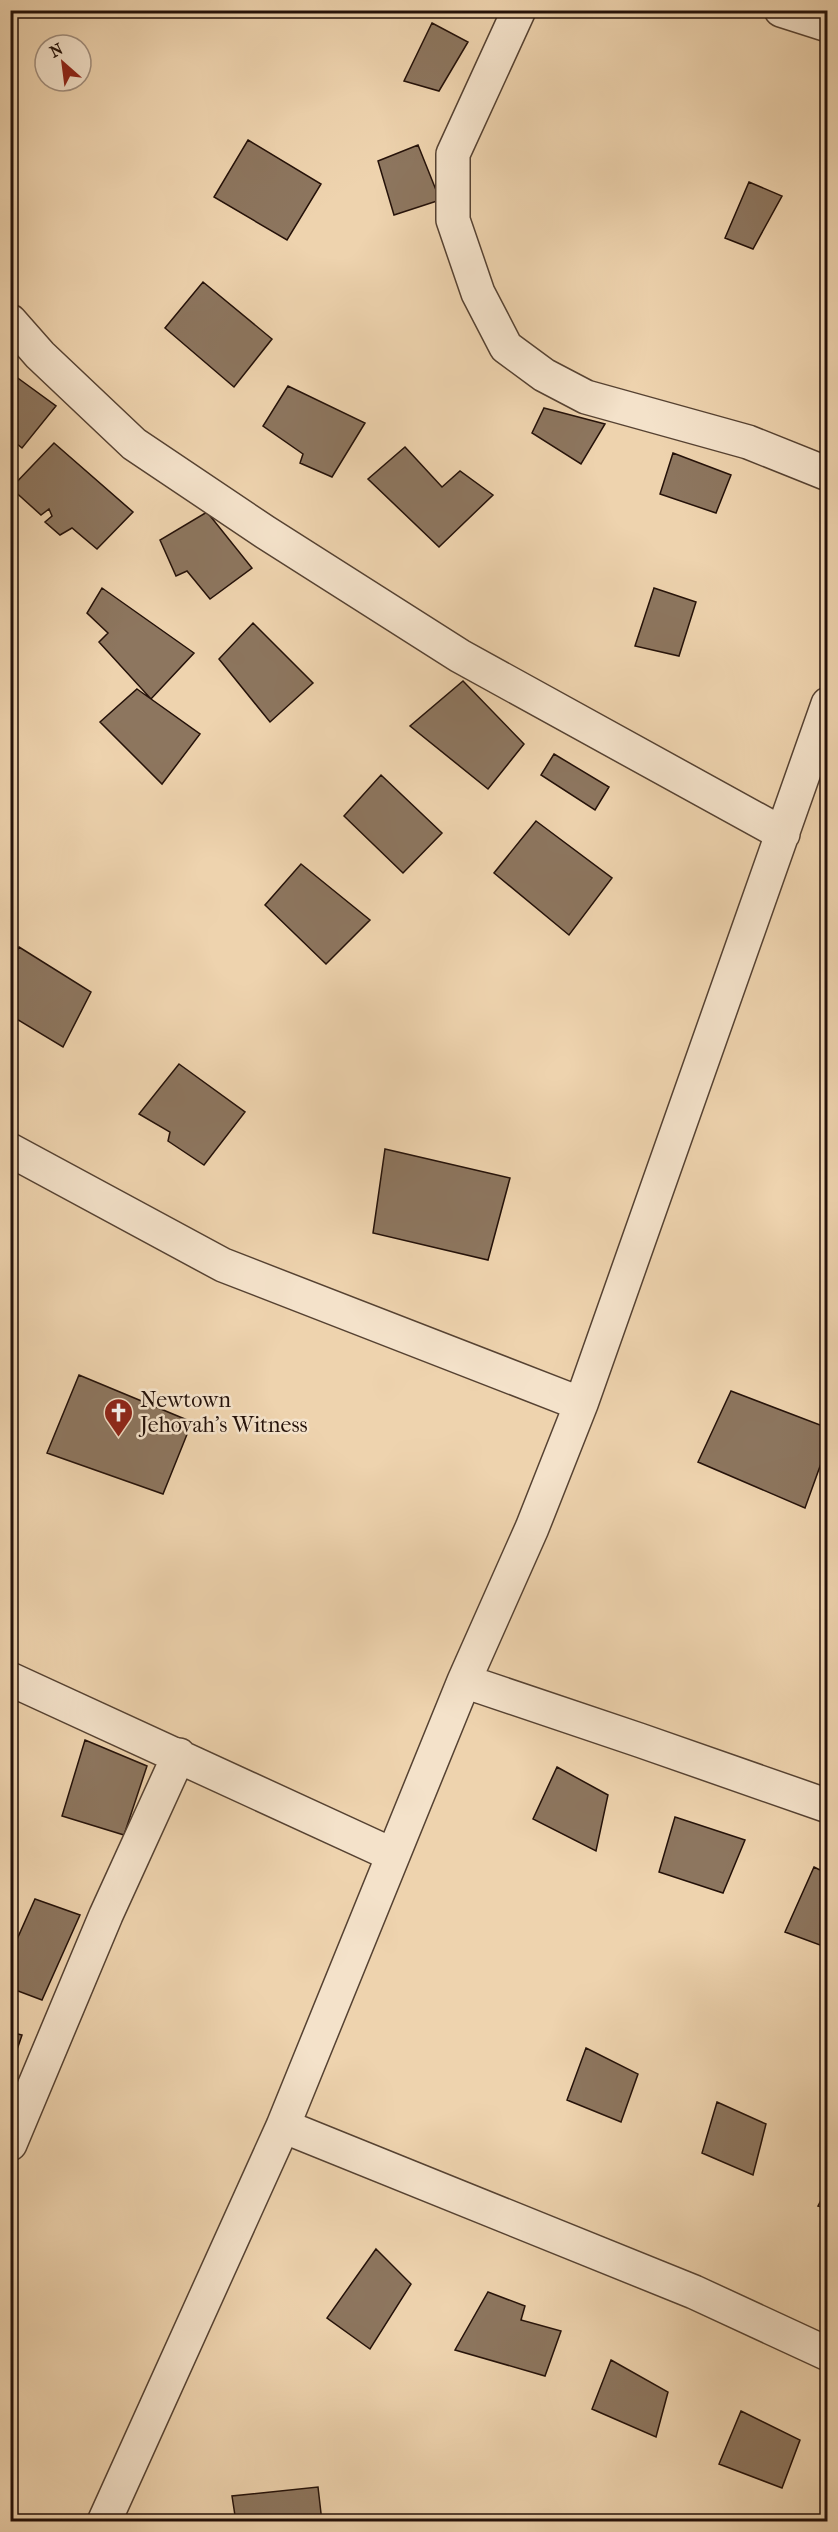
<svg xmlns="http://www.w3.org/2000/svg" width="838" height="2532" viewBox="0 0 838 2532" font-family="'IM FELL French Canon',serif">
<rect width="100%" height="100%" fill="#eed3ae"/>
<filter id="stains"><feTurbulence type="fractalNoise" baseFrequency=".00333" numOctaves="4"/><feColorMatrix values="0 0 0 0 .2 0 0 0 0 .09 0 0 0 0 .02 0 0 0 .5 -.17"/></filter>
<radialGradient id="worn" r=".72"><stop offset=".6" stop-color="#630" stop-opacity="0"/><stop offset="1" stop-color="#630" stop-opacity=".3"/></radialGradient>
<!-- building -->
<path fill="#8d765f" stroke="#241109" stroke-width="1.5" d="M432 23 468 42 439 91 404 81Z
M248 140 321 184 287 240 214 197Z
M418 145 440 200 394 215 378 161Z
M749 182 782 196 753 249 725 238Z
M203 282 272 339 234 387 165 328Z
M15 376 56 406 22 448 10 438V383Z
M288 386 365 423 332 477 300 463 303 454 263 426Z
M544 408 605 424 581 464 532 433Z
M54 443 133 512 97 549 72 528 60 535 45 522 52 516 49 509 41 515 11 488Z
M405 447 442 487 460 471 493 495 439 547 368 479Z
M673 453 731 475 716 513 660 494Z
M207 512 252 568 210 599 187 571 176 576 160 540Z
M102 588 194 653 151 699 99 642 108 633 87 613Z
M654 588 696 602 679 656 635 646Z
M253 623 313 683 270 722 219 659Z
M463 681 524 744 488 789 410 726Z
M137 689 200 734 162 784 100 722Z
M554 754 609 787 595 810 541 775Z
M381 775 442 833 403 873 344 816Z
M536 821 612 878 569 935 494 873Z
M301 864 370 920 326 964 265 905Z
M19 947 91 992 63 1047 10 1015V965Z
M179 1064 245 1112 204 1165 168 1141 170 1132 139 1114Z
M385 1149 510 1178 488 1260 373 1233Z
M79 1375 192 1422 163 1494 47 1453Z
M731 1391 828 1428V1444L805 1508 698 1462Z
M85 1740 147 1766 124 1835 62 1816Z
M557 1767 608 1795 596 1851 533 1819Z
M675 1817 745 1840 723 1893 659 1872Z
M814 1867 828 1874V1948L785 1932Z
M35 1899 80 1915 42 2000 10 1988V1955Z
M10 2032 22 2035 10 2070Z
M586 2048 638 2074 621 2122 567 2100Z
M717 2102 766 2124 753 2175 702 2153Z
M828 2187V2209L818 2206Z
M376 2249 411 2284 370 2349 327 2318Z
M488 2292 525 2306 521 2320 561 2331 545 2376 455 2350Z
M611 2360 668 2392 656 2437 592 2409Z
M741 2411 800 2440 782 2488 719 2464Z
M318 2487 322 2522H236L232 2496Z"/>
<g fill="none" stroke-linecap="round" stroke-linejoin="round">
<defs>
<path id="minor" d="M519 10 453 154V220L478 293 506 347 544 375 586 397 748 442 828 474
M781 10 828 25
M10 321 40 355 134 444 265 532 460 656 783 834
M10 1150 223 1265 581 1404
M10 1679 393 1855
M464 1681 639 1740 828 1806
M283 2126 694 2292 828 2354
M10 2144 106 1915 179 1755
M104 2522 283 2126 464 1681 532 1528 581 1404 828 704"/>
</defs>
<!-- minor casing -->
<use href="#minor" stroke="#564232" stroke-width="36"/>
<!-- minor -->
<use href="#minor" stroke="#f4e2ca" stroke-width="33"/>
</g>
<!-- icons -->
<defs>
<symbol id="church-pin" viewBox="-11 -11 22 30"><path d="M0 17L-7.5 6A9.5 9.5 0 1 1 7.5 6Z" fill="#8f2418" stroke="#f4e2ca"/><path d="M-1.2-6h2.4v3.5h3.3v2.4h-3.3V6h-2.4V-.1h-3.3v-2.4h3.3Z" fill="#fff"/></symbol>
</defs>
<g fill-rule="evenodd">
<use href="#church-pin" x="102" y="1396" width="33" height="45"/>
</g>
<g text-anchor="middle" stroke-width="5" stroke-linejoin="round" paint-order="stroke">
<!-- poi labels -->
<g font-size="22" fill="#241109" stroke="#f4e2ca" text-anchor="start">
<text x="140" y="1407">Newtown<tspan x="140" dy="25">Jehovah's Witness</tspan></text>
</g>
</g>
<!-- margin -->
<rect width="838" height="2532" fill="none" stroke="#eed3ae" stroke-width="36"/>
<rect x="12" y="12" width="814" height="2508" fill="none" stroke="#241109" stroke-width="3"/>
<rect x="18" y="18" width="802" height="2496" fill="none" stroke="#241109" stroke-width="1.5"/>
<!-- north arrow -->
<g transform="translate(63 63) rotate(332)"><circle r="28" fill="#f4e2ca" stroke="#a18e7d" stroke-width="1.5"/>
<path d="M0-4.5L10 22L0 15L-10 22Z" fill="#8f2418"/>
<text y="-9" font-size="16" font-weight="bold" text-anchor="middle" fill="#241109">N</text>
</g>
<rect width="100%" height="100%" filter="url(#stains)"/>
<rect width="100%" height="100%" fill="url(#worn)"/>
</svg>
